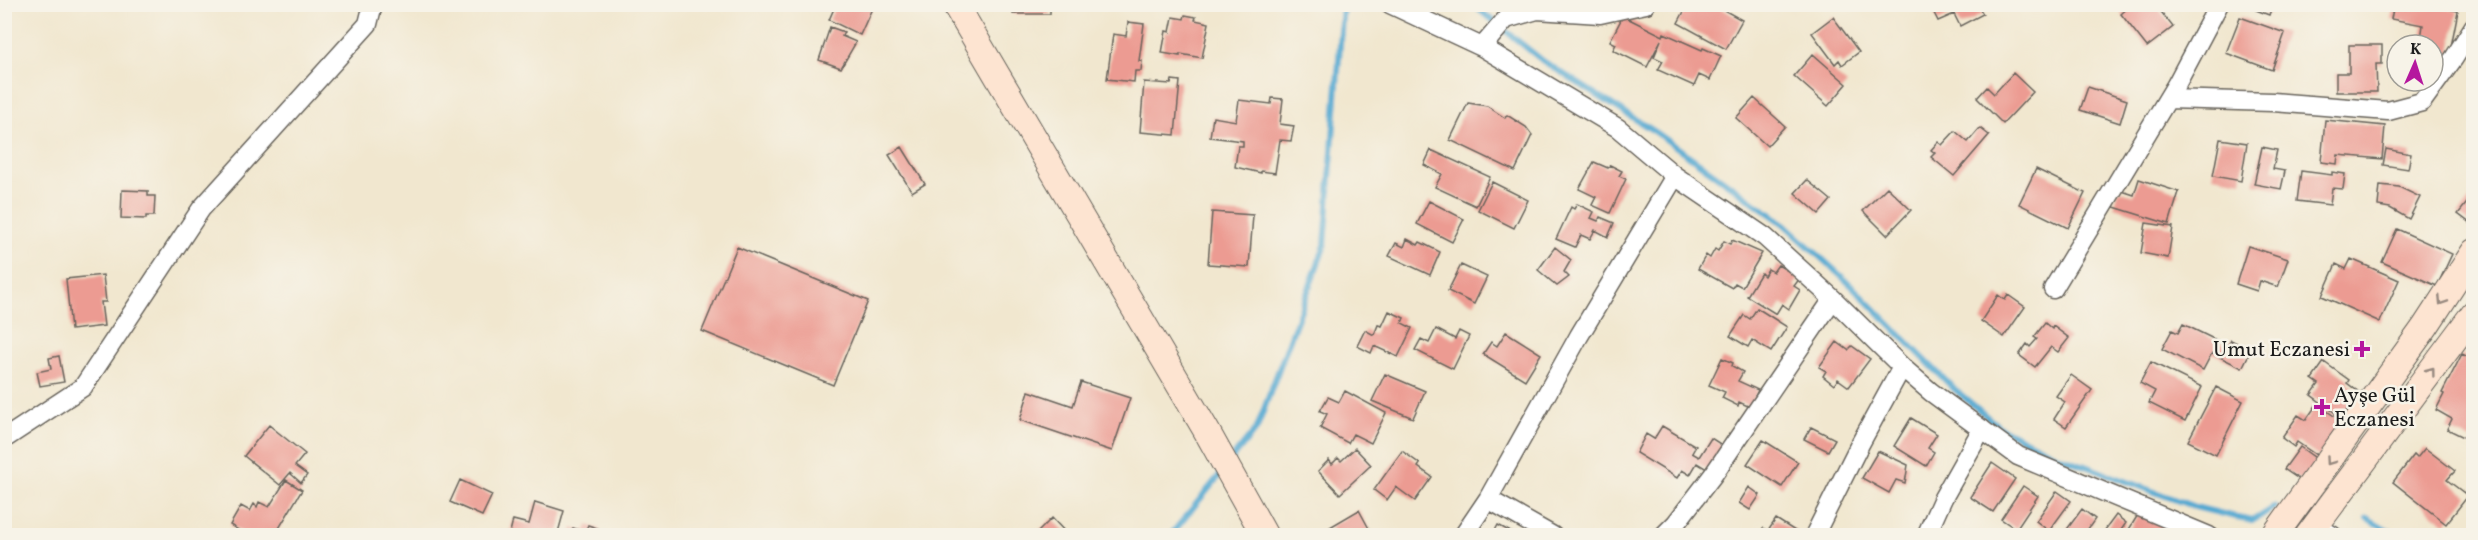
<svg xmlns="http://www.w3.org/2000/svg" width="2478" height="540" viewBox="0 0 2478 540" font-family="Vollkorn,serif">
<rect width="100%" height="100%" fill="#f7f3e8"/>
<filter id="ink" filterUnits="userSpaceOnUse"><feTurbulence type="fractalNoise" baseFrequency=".0167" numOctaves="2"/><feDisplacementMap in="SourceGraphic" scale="12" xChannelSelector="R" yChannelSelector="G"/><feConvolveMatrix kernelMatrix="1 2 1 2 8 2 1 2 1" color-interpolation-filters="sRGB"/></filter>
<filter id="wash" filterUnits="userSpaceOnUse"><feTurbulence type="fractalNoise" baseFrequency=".008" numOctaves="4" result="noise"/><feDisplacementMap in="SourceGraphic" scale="24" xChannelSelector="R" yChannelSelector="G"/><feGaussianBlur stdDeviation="1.35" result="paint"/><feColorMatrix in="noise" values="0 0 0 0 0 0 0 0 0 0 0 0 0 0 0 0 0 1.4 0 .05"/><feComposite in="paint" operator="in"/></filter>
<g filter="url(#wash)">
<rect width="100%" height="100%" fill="#f1e7cf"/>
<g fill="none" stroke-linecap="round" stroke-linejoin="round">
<!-- stream -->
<path stroke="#55a9d1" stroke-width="6" d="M1472 4 1543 61 1657 133 1783 223 1852 286 1952 387 1999 427 2053 454 2195 507 2252 521 2274 507
M1231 460 1257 428 1325 245 1343 4
M2367 518 2398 536
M1170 536 1223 471"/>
</g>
<g id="blocks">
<!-- building -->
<path fill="#ec9b92" d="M836 4H874L860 35 829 20Z
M1013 4H1050V14H1013Z
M1688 4H1697L1705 9 1708 4H1713L1742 20 1726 49 1678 23Z
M1937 4H1977L1983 14 1960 26 1954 14 1938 21 1931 7Z
M2132 4H2155L2173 27 2147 47 2121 14Z
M2258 4H2273L2269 15 2256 10Z
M2394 4H2424L2458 11 2448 62 2433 59V45H2420L2423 25 2391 19Z
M1185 15 1196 17 1195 20 1209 23 1202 58 1180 54V56L1162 53 1166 31 1170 32 1173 17 1184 19Z
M1623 16 1663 36 1664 33 1702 50 1703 48 1721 56 1710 80 1699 75 1694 86 1658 70 1663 61 1654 57 1661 40 1647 67 1613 50 1616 44 1610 41Z
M1833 17 1859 52 1842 65 1839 60 1835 64 1812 33Z
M2240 17 2285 33 2272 70 2226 53Z
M1128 22 1144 24 1139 61H1142L1141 71H1135L1134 82 1107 79 1113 34 1126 36Z
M830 27 844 32 842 36 856 42 841 68 819 60Z
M2349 45H2382V64H2376L2377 92H2336V73H2349Z
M1813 54 1847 84 1828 106 1794 76Z
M2013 73 2033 92 2003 124 1977 98 1987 87 1994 94Z
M1172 80 1180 81 1175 135 1140 132 1144 82 1171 84Z
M2088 87 2127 100 2120 123 2080 110Z
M1272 98 1283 99 1280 124 1294 126 1291 141 1280 140 1275 173 1261 171V173L1235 167 1238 146H1243V141L1210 137 1213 117 1236 121 1239 100 1271 104Z
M1754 98 1785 126 1767 146 1736 118Z
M1468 103 1487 106 1505 118 1507 115 1526 127 1532 135 1515 171 1450 140Z
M2325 120 2385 126 2382 159 2338 155 2337 164 2321 162Z
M1980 128 1989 135 1954 176 1931 157 1935 153 1931 150 1938 142 1942 145 1955 131 1968 142Z
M2220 139 2247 143 2241 181 2213 176Z
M902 147 925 184 912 192 889 155Z
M2262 147 2277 150 2273 169 2285 171 2281 189 2254 184Z
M2386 149 2411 154 2408 169 2383 165Z
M1431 150 1490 177 1476 206 1435 187 1442 174 1424 165Z
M1594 162 1608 168 1610 165 1622 171 1619 176 1626 179 1610 213 1592 205 1596 197 1579 189Z
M2036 169 2085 193 2068 228 2019 204Z
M2301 171 2332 175V172L2345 174 2343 189 2332 188 2330 205 2297 201Z
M2139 179 2179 192 2169 224 2114 207 2119 190 2134 195Z
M1807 180 1831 200 1819 214 1795 193Z
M1492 182 1528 200 1514 228 1478 210Z
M2380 185 2399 187 2420 197 2409 219 2390 208 2378 206Z
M1887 187 1911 210 1887 235 1863 211Z
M122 190 148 191V196H155L154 216H146V219L121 218Z
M2474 194V226L2458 214Z
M1429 201 1464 219 1452 242 1417 224Z
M1577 204 1594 212 1591 218 1598 221 1600 217 1614 223 1608 237 1595 230 1590 239 1581 235 1575 247 1556 239 1571 207 1574 209Z
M1212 212 1253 215 1249 267 1208 264Z
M2146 223 2173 227 2168 258 2141 253Z
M2397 229 2452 254 2437 286 2382 262Z
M1407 239 1418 245 1420 242 1440 252 1430 275 1389 256 1396 243 1404 247Z
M1732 240 1762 253 1742 287 1735 283 1732 288 1698 269 1706 255 1710 258 1715 249 1718 251 1724 241 1730 244Z
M2248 246 2288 259 2278 287 2260 281 2257 291 2236 284Z
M737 247 868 301 833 385 702 331Z
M1555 247 1571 260 1564 272 1569 277 1557 286 1538 270Z
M2351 259 2399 280 2380 322 2322 296 2336 264 2346 269Z
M1461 265 1487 277 1474 304 1448 291Z
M1778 265 1800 278 1794 286 1800 290 1789 309 1782 304 1776 314 1747 296 1761 273 1764 276 1768 269 1773 272Z
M103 275 106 302H101L104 326 71 330 66 279Z
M1998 295 2005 300 2008 295 2025 307 2004 337 1981 321Z
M1757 308 1787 327 1771 352 1752 340 1748 347 1730 336 1744 315 1750 319Z
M1389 311 1404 318 1402 323 1412 328 1398 357 1374 346 1371 353 1357 346 1365 330 1374 335 1378 325 1382 326Z
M2045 323 2052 329 2053 326 2069 338 2058 352 2051 347 2035 367 2019 355 2027 344 2030 347 2037 339 2034 337Z
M2183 324 2228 346 2231 340 2251 350 2242 368 2212 353 2203 370 2162 349 2172 330 2178 333Z
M1436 329 1455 339 1459 331 1469 336 1453 369 1415 350 1421 339 1429 343Z
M1506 332 1541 354 1525 380 1483 354 1491 342 1497 346Z
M1837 342 1848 350 1852 346 1870 359 1849 387 1838 379 1834 385 1823 376 1826 371 1819 367Z
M2462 354 2474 360V442L2447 429 2452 419 2436 410 2444 394 2442 393Z
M59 356 64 382 40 386 37 372 51 369 49 358Z
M1722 358 1733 363 1732 366 1743 372 1738 381 1758 390 1750 407 1739 402 1738 406 1722 398 1725 392 1709 385Z
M2151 362 2202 387 2185 421 2149 403 2155 391 2140 383Z
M2324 362 2349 380 2347 383 2360 393 2342 418 2311 395 2319 384 2312 379Z
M1385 374 1425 391 1413 418 1372 401Z
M2071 375 2092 390 2066 427 2054 419 2065 402 2056 396Z
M1081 382 1130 398 1112 451 1020 420 1029 391 1073 406Z
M2216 387 2243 401 2216 455 2188 441Z
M1345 391 1386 413 1371 443 1353 434 1348 443 1320 428 1327 414 1320 411 1328 397 1339 402Z
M2317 404 2344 423 2319 457 2297 442 2294 447 2282 438 2298 415 2306 420Z
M1911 418 1937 434 1928 448 1934 452 1926 466 1894 446Z
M269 425 305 454 295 466 307 475 301 483 290 473 280 485 244 456Z
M1662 426 1696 446 1692 453 1699 457 1711 438 1725 447 1710 471 1697 463 1690 475 1682 470 1677 478 1636 453 1646 434 1654 439Z
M1811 427 1835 439 1828 451 1804 439Z
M1763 440 1798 462 1782 487 1747 464Z
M2300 447 2318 460 2303 482 2284 469Z
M1355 448 1371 465 1340 494 1318 471 1329 460 1332 464 1338 458 1341 461Z
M2425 448 2455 471 2447 480 2468 496 2446 524 2393 482 2414 455 2417 458Z
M1402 451 1420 464 1418 467 1432 477 1415 501 1396 487 1387 500 1374 490Z
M1878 451 1908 465 1905 483 1896 480 1889 493 1862 478Z
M1992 463 2015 479 1993 512 1970 497Z
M286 480 302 490 275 535 270 533 269 536H248L230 525 241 506 250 511 254 504 257 507 259 502 269 507Z
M460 480 492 495 482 516 450 502Z
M2023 486 2038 496 2016 529 2001 519Z
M1749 487 1760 495 1750 510 1739 503Z
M2057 491 2071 501 2049 531 2036 521Z
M535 502 564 511 557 536H509L513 520 529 524Z
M2082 509 2095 519 2083 536H2062Z
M1359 510 1373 536H1335L1330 527Z
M2139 513 2188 536H2125Z
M2116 515 2126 523 2117 536H2104L2102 534Z
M1052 518 1069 536H1034Z
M1776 519 1803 536H1759L1763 528 1768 531Z
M588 525 600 529 597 536H570L573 528 585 532Z
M1498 525 1518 536H1492Z"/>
</g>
</g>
<g filter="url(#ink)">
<use href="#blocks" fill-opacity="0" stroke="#67635b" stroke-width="1.5"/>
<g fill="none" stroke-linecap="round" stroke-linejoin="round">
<defs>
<path id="minor" d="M1390 4 1482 47 1618 128 1675 176 1765 237 1833 299 1902 367 1931 392 2018 456 2209 536
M1482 47 1506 19 1537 10 1600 14 1646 4
M2168 99 2273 102 2388 111 2422 102 2454 58 2474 26
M2053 289 2176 85 2219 4
M4 439 83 387 201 209 368 24 373 4
M1488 499 1553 536
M2315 525 2333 536
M1463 536 1488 499 1579 336 1675 176
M1663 536 1676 523 1713 475 1833 299
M1814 536 1860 444 1902 367
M1926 536 1943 498 1982 429"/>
<path id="secondary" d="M955 4 1206 430 1265 536
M2274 536 2425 327 2474 252
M2308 536 2474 313"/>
</defs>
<!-- minor casing -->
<use href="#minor" stroke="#67635b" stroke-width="21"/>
<!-- secondary casing -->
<use href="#secondary" stroke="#67635b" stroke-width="28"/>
<!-- minor -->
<use href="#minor" stroke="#fff" stroke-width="18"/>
<!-- secondary -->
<use href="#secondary" stroke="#fde4d1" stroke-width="26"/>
</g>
<!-- one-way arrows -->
<defs><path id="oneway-chevron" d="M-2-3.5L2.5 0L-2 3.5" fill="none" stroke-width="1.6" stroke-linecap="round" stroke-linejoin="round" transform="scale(1.5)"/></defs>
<g stroke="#988a80">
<use href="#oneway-chevron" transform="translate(2442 301) rotate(123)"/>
<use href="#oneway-chevron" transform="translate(2431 371) rotate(-53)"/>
<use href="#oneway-chevron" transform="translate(2330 461) rotate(125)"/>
</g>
</g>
<!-- markers -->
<g fill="#b5179e" stroke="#f7f3e8" stroke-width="2">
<path d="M2359 340h6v6h6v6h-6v6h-6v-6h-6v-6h6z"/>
<path d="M2319 398h6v6h6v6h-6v6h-6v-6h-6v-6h6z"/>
</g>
<g text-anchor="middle" stroke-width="5" stroke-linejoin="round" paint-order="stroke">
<!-- poi labels -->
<g font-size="21" fill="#1c1c1c" stroke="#f7f3e8" text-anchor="end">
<text x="2350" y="356">Umut Eczanesi</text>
<text x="2334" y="402" text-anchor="start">Ayşe Gül<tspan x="2334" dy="24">Eczanesi</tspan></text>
</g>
</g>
<!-- margin -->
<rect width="2478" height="540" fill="none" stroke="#f7f3e8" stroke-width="24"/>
<!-- north arrow -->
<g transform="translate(2415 63) rotate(3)"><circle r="28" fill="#f7f3e8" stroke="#9f9d96" stroke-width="1.5"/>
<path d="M0-4.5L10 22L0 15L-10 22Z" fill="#b5179e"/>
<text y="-9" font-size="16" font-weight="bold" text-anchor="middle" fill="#1c1c1c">K</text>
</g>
</svg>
